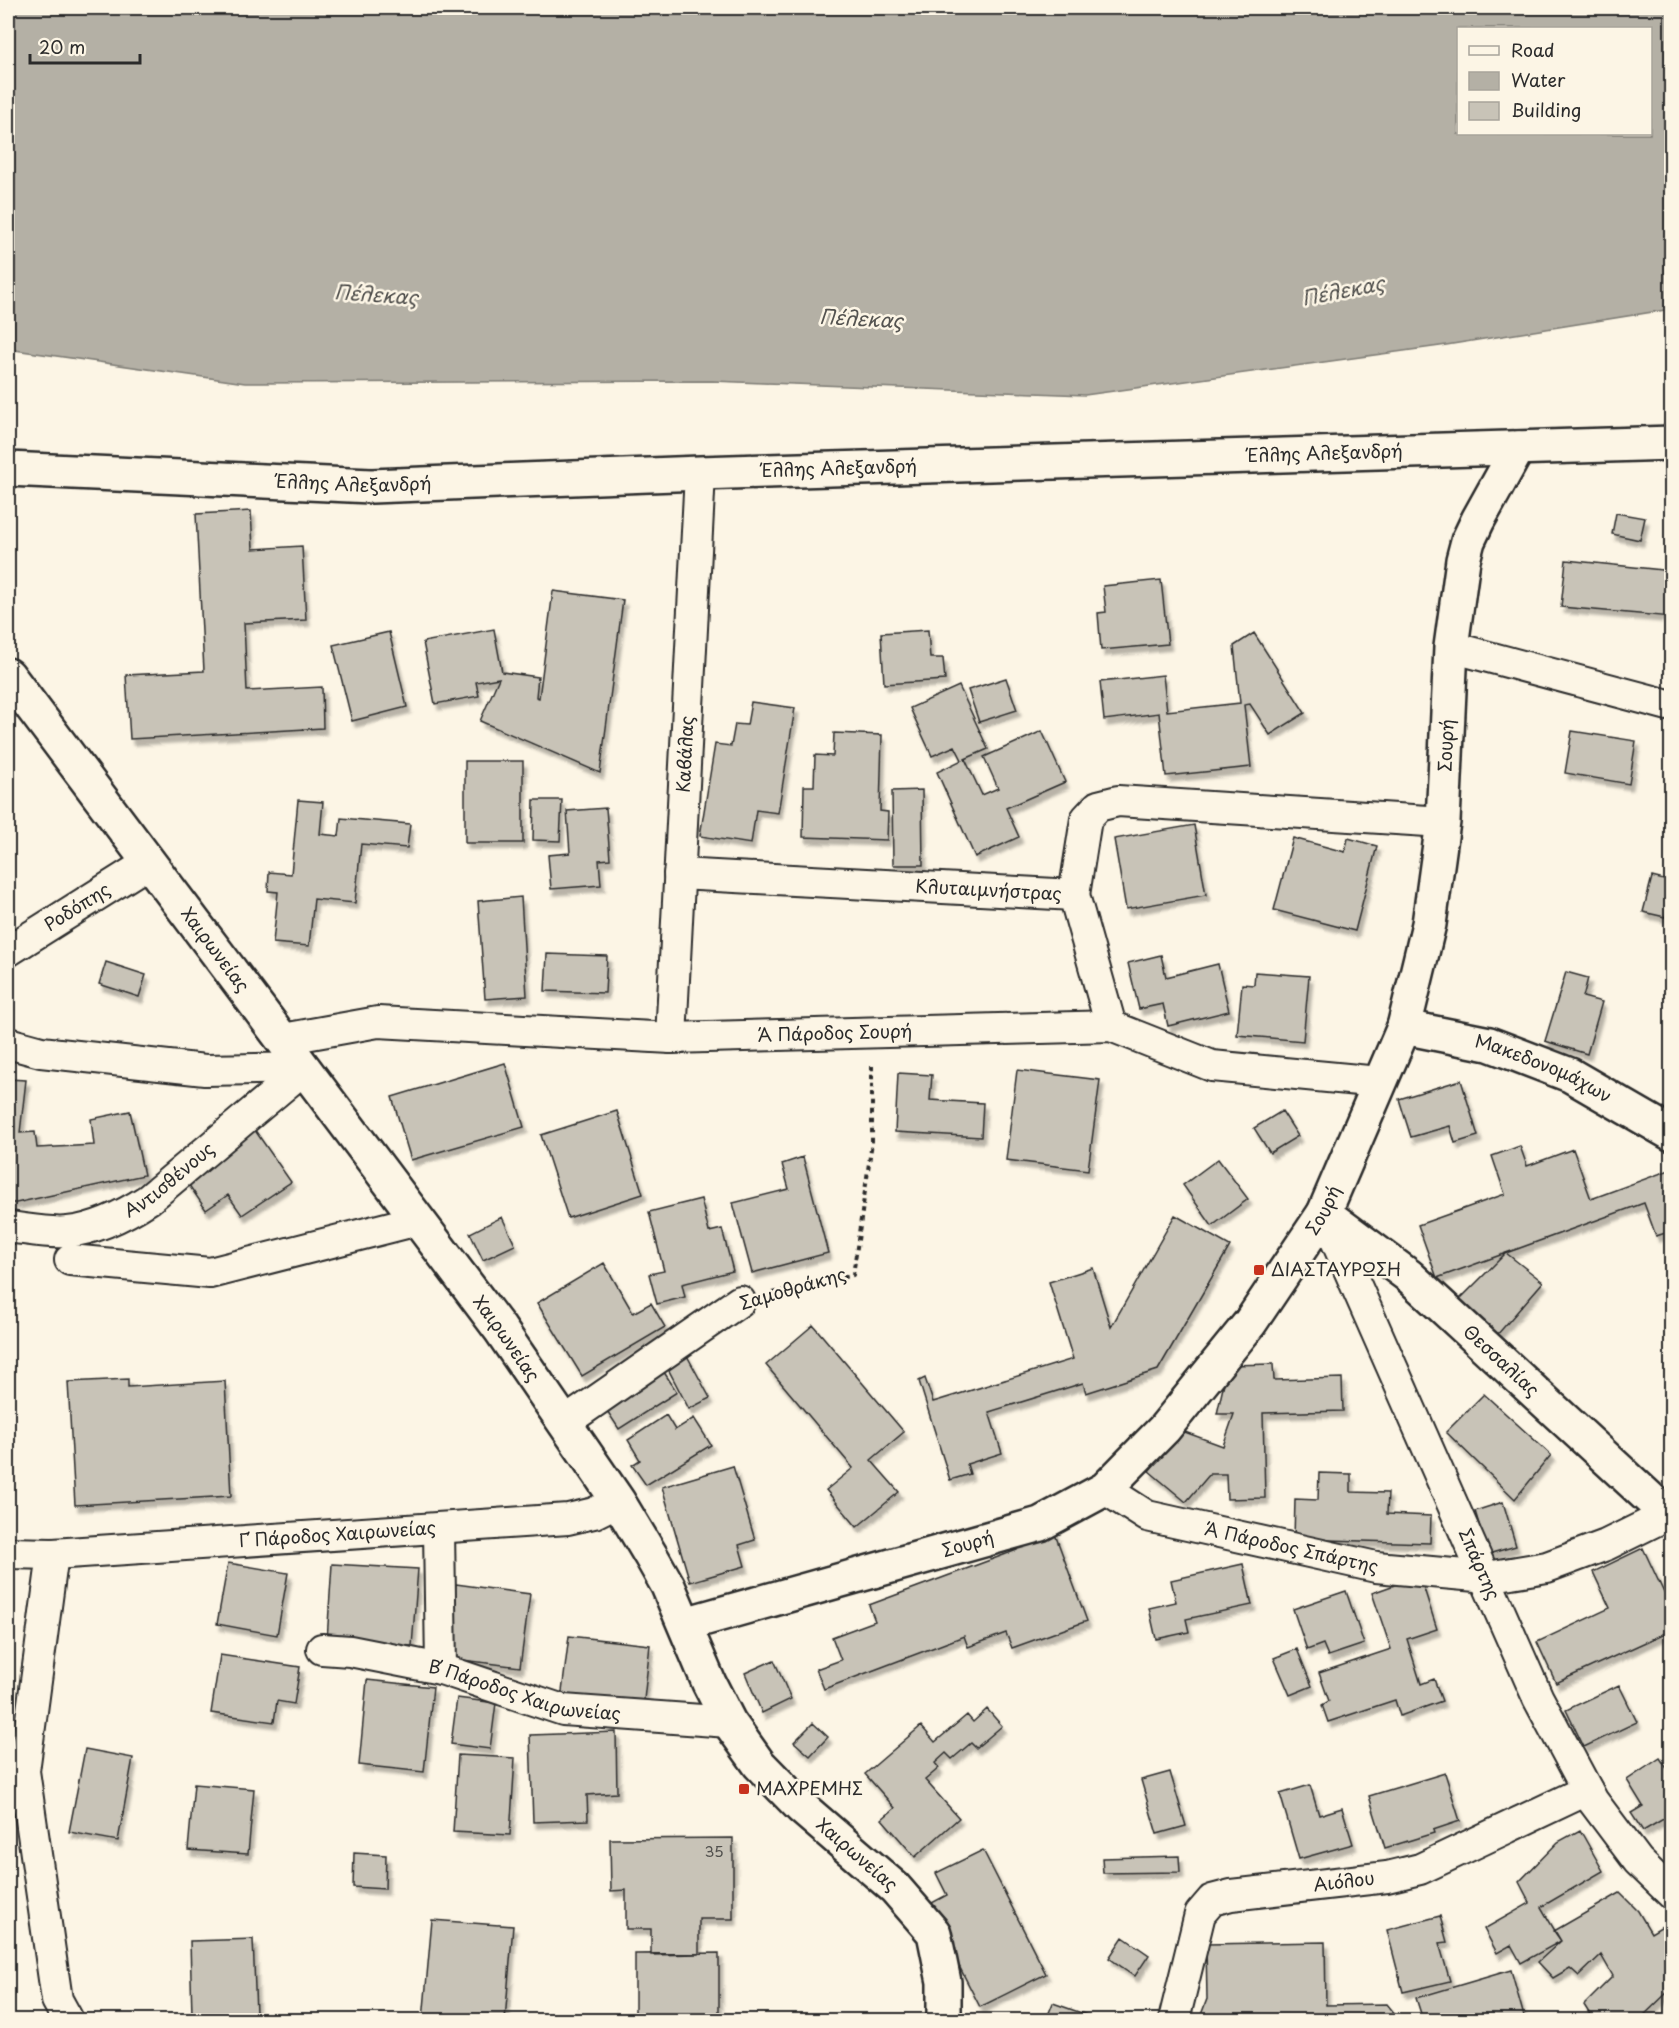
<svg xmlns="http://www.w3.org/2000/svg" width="1679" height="2028" viewBox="0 0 1679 2028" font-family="'Playpen Sans',sans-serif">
<defs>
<filter id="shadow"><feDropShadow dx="3.5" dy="6" stdDeviation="1.5" flood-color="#0004"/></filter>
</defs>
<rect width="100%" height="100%" fill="#fcf5e5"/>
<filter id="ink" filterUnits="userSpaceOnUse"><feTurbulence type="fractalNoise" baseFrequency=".0167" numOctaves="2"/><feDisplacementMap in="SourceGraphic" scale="12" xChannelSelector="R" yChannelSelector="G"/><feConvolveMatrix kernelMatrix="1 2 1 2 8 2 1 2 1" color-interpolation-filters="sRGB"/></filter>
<g filter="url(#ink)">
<!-- water -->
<path fill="#b4b0a5" stroke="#7d7b74" stroke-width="1.5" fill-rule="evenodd" d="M8 8H1671V309L1440 346 1085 395 712 381 245 383 8 349ZM1458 28H1650V134H1458Z"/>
<!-- building -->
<path fill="#c8c3b7" stroke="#2b2b2b" stroke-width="1.5" filter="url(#shadow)" d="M251 511 253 549 302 546 306 620 244 623 247 691 322 687 323 728 130 739 126 675 204 671 196 514Z
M1616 513 1645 518 1640 540 1612 534Z
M1566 560 1672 571V617L1561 607Z
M1161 580 1168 644 1101 650 1098 613 1106 612 1103 586Z
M553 591 623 600 600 773 480 721 499 678 476 682 479 696 435 704 423 642 494 629 502 672 538 677 536 697 539 698Z
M928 630 930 658H943L945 680 884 684 881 633Z
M389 632 407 707 352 721 333 645Z
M1254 633 1305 713 1270 735 1250 704 1244 705 1251 767 1166 776 1159 713 1104 720 1100 682 1163 675 1167 711 1240 703 1234 646Z
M1006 678 1017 710 979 722 968 690Z
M959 686 988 749 965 759 982 795 998 788 984 757 1042 731 1065 782 1006 808 1019 837 975 857 937 772 962 760 955 746 932 756 910 708Z
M751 702 795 708 778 813 756 810 751 844 700 836 715 744 731 746 735 724 747 725Z
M1572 731 1636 741 1629 784 1565 773Z
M834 733 882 735 880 811 888 812 887 840 803 837 804 786H814L815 755 833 756Z
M465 761H523V843H465Z
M922 790 923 865H893L892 791Z
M298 800 323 802 320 834 339 836 341 818 410 824 407 848 361 844 355 903 314 899 309 946 273 943 278 892 268 891 269 872 291 874Z
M534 800H562L560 841 533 840Z
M606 808 610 859 599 860 601 885 551 889 548 855 570 853 567 811Z
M1194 825 1206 895 1126 909 1114 839Z
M1293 838 1345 852 1348 838 1377 846 1355 931 1274 910Z
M1652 877 1672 882V893L1665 917 1643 912Z
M521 897 527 996 485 999 478 901Z
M547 954 607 956 605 993 545 991Z
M1161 955 1166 977 1218 964 1229 1011 1168 1026 1163 1004 1139 1009 1128 963Z
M106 962 146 975 139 997 99 984Z
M1255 972 1309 976 1303 1041 1237 1035 1242 984 1254 985Z
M1566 972 1588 978 1583 997 1602 1002 1587 1054 1545 1041Z
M505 1063 524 1127 411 1160 392 1097Z
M1017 1070 1100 1080 1088 1170 1006 1160Z
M898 1073 932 1075 930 1100 983 1103 981 1137 895 1132Z
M8 1079 26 1080 20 1133 35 1132 37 1148 94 1145 91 1119 130 1111 144 1175 16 1203H8Z
M1461 1080 1478 1136 1455 1143 1450 1126 1411 1137 1399 1099Z
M617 1111 643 1194 568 1218 541 1135Z
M1282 1111 1298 1136 1270 1153 1254 1128Z
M252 1126 291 1182 242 1215 228 1195 206 1210 182 1175Z
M1520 1146 1527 1166 1573 1149 1591 1199 1672 1169V1231L1656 1236 1644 1203 1437 1278 1418 1225 1505 1194 1492 1156Z
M803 1157 828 1253 752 1273 733 1203 789 1189 782 1164Z
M1218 1159 1248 1199 1212 1226 1183 1185Z
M701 1199 709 1232 722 1229 733 1271 682 1284 685 1297 657 1304 649 1274 664 1271 649 1212Z
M1175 1215 1230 1246 1158 1370 1086 1393 1083 1383 989 1412 1002 1453 967 1464 970 1474 950 1480 919 1381 925 1378 933 1402 1073 1359 1049 1282 1093 1268 1111 1327Z
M502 1217 515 1245 483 1260 470 1233Z
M1506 1253 1543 1282 1497 1335 1458 1301Z
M604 1263 633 1313 651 1303 665 1327 582 1376 537 1303Z
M813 1325 904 1432 871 1460 899 1492 857 1527 826 1490 853 1468 766 1365Z
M685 1352 710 1398 689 1409 665 1363Z
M658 1363 677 1392 619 1429 600 1400Z
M1273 1364 1274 1380 1342 1378 1343 1411 1263 1413 1265 1498 1227 1499 1226 1474H1210L1186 1502 1149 1471 1182 1431 1223 1446 1234 1414H1217L1228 1365Z
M128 1379V1387L225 1381 231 1496 75 1505 68 1382Z
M1484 1394 1551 1455 1515 1499 1446 1432Z
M666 1415 675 1430 694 1418 711 1445 646 1485 632 1465 640 1460 628 1440Z
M733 1466 755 1540 739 1545 745 1566 690 1582 662 1487Z
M1319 1473 1351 1474V1492L1388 1493 1387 1514 1431 1516 1430 1543 1294 1539 1295 1499 1318 1500Z
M1503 1502 1516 1546 1488 1554 1475 1511Z
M1052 1526 1087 1621 1012 1648 1006 1633 968 1647 964 1636 824 1689 816 1669 841 1660 832 1637 875 1621 869 1605 1017 1550 1014 1540Z
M1643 1548 1672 1610V1630L1556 1683 1537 1642 1610 1608 1593 1572Z
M228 1563 288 1573 277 1635 217 1624Z
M332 1564 418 1569 412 1646 327 1640Z
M1243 1564 1252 1605 1186 1619 1189 1632 1156 1639 1149 1608 1176 1602 1171 1580Z
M1420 1576 1437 1629 1407 1639 1421 1684 1434 1679 1442 1701 1400 1716 1395 1700 1328 1722 1322 1705 1329 1701 1319 1673 1391 1649 1372 1593Z
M456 1584 530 1594 520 1667 446 1658Z
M1346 1591 1364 1644 1328 1656 1323 1644 1307 1650 1293 1609Z
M569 1636 650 1645 643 1709 561 1700Z
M1297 1649 1312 1686 1290 1695 1274 1658Z
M220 1655 300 1667 294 1704 277 1701 274 1722 211 1713Z
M774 1660 791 1699 762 1713 745 1673Z
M367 1680 433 1687 424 1772 359 1765Z
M1619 1685 1637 1722 1584 1747 1566 1710Z
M457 1698 496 1703 490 1749 451 1744Z
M987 1709 1002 1726 976 1748 971 1743 952 1759 946 1753 935 1763 939 1768 925 1780 959 1818 915 1857 882 1819 895 1808 865 1774 921 1726 935 1742 967 1715 973 1722Z
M813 1723 828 1737 810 1756 794 1742Z
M616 1732 617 1793 587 1795 588 1820 533 1822 530 1735Z
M85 1749 133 1758 118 1841 69 1832Z
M458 1755 515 1758 510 1835 453 1832Z
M1660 1758 1668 1770 1672 1767V1814L1643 1831 1631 1813 1643 1806 1627 1780Z
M1170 1772 1186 1826 1157 1834 1141 1780Z
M1445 1773 1460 1821 1433 1830 1434 1833 1385 1848 1369 1796Z
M194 1784 254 1789 248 1854 188 1850Z
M1310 1785 1319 1815 1342 1808 1353 1844 1299 1859 1280 1794Z
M1580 1830 1603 1871 1541 1907 1561 1941 1521 1963 1511 1945 1497 1953 1484 1929 1530 1903 1519 1882 1558 1842Z
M733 1838V1919H699V1954L651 1955V1929H626V1890L611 1891 610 1839Z
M983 1850 1046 1974 980 2007 928 1905 947 1895 936 1873Z
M354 1853 386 1855 385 1889 353 1887Z
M1179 1856 1180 1872 1103 1873 1102 1858Z
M1620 1893 1638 1911 1651 1933 1664 1925 1672 1933V1988L1639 2020H1586L1591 2016 1584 2005 1613 1976 1601 1955 1579 1976 1570 1968 1553 1978 1538 1962 1561 1941 1554 1931Z
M1440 1916 1447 1942 1439 1943 1450 1981 1403 1992 1387 1930Z
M432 1920 513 1926 505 2020H423Z
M1123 1937 1149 1955 1135 1976 1109 1958Z
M253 1939 256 2013 192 2015 190 1941Z
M1325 1942 1326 2005 1387 2004 1400 2020H1199L1207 1999 1206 1944Z
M719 1953V2020H635V1954Z
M1511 1970 1525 2020H1423L1416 1998Z
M1053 2003 1090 2016 1089 2020H1046Z"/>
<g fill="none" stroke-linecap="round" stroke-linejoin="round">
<defs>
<g id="street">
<path d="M1451 647 1672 706"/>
<path id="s1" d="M679 874 1074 895 1086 819 1098 806 1118 801 1443 822"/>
<path d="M1074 895 1111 1026"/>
<path id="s2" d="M8 951 148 863"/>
<path id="s3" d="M671 1038 700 473"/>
<path id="s4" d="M283 1039 378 1022 671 1038 1111 1026 1212 1066 1379 1082"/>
<path d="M8 1043 41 1052 205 1070 305 1068"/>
<path id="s5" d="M1324 1213 1538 1698 1593 1801 1638 1861 1672 1894"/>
<path id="s6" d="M8 1227C27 1229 49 1234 68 1232 96 1229 126 1214 149 1199L305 1068"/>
<path d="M70 1260 210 1273 418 1220"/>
<path d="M564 1423 740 1301"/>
<path id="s7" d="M1105 1489 1147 1516 1376 1567 1487 1577 1547 1567 1606 1545 1667 1515"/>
<path d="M439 1529 441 1669"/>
<path id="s8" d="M8 1553 53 1554 568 1519 594 1513 618 1501"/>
<path d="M53 1554 24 1771 57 2000 68 2020"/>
<path id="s9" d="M322 1649 350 1651 441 1669 563 1710 729 1722"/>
<path id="s10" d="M1174 2020 1200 1914 1212 1900 1231 1895 1387 1877 1420 1869 1587 1790"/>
</g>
<g id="secondary">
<path id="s11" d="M8 469 371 486 700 473 1672 443"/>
<path id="s12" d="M8 675 500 1329 618 1501 651 1556 668 1586 709 1683 729 1722 759 1764 801 1807 895 1888 934 1933 944 1982V2020"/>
<path id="s13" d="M1404 1027 1489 1044 1570 1075 1672 1134"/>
<path id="s14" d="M1324 1213 1409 1276 1672 1519"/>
<path id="s15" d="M685 1624 1040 1524 1105 1489 1164 1429 1250 1323 1324 1213 1404 1027 1429 924 1443 822 1451 647 1463 560 1468 541 1478 520 1518 448"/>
</g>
</defs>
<!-- street casing -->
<use href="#street" stroke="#2b2b2b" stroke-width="34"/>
<!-- secondary casing -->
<use href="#secondary" stroke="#2b2b2b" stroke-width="38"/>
<!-- path -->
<path stroke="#2b2b2b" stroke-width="4" stroke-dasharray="4.5 4.5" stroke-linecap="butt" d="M773 1293 853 1275 872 1142V1066"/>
<!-- street -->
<use href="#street" stroke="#fcf5e5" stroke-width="30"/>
<!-- secondary -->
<use href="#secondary" stroke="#fcf5e5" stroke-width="33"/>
</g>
</g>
<!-- markers -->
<g fill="#c8321e" stroke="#fcf5e5" stroke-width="2">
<rect x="1253" y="1264" width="12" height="12" rx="3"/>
<rect x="738" y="1783" width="12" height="12" rx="3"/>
</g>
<g text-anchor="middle" stroke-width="5" stroke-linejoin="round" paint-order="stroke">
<!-- number labels -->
<g font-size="15" fill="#52514e">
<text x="714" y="1857">35</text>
</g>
<!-- street labels -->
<g font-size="18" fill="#2b2b2b" stroke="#fcf5e5">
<text dy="6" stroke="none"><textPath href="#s11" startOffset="1318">Έλλης Αλεξανδρή</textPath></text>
<text dy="6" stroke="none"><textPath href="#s11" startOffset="832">Έλλης Αλεξανδρή</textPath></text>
<text dy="6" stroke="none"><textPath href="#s11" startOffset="346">Έλλης Αλεξανδρή</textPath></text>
<text dy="6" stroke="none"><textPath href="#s15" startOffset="1284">Σουρή</textPath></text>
<text dy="6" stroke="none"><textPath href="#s3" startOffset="284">Καβάλας</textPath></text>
<text dy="6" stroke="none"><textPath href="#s1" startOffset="310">Κλυταιμνήστρας</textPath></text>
<text dy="6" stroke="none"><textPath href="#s2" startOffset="82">Ροδόπης</textPath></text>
<text dy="6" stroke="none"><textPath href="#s12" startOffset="344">Χαιρωνείας</textPath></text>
<text dy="6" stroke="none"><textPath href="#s4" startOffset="554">Α΄ Πάροδος Σουρή</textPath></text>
<text dy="6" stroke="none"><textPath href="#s13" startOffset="146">Μακεδονομάχων</textPath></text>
<text dy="6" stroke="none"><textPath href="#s6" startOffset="176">Αντισθένους</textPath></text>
<text dy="6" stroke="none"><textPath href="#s15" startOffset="798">Σουρή</textPath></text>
<text transform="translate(793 1289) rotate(-16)" y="6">Σαμοθράκης</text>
<text dy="6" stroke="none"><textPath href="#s12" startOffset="830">Χαιρωνείας</textPath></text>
<text dy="6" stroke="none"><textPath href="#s14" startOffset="231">Θεσσαλίας</textPath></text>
<text dy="6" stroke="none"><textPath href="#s8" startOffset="330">Γ΄ Πάροδος Χαιρωνείας</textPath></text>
<text dy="6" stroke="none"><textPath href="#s15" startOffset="294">Σουρή</textPath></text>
<text dy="6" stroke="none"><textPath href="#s7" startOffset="198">Α΄ Πάροδος Σπάρτης</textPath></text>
<text dy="6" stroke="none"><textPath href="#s5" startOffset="384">Σπάρτης</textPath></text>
<text dy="6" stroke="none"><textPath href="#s9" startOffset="208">Β΄ Πάροδος Χαιρωνείας</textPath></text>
<text dy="6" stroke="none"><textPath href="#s12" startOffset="1460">Χαιρωνείας</textPath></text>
<text dy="6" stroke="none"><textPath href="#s10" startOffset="261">Αιόλου</textPath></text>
</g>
<!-- poi labels -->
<g font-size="18" fill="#2b2b2b" stroke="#fcf5e5" text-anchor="start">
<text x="1271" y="1276">ΔΙΑΣΤΑΥΡΩΣΗ</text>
<text x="756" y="1795">ΜΑΧΡΕΜΗΣ</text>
</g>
<!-- water labels -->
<g font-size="20" font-style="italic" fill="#545350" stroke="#fcf5e5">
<text transform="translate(1343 291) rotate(-11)" y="7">Πέλεκας</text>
<text transform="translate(376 295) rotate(4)" y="7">Πέλεκας</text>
<text transform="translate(861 319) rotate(3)" y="7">Πέλεκας</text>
</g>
</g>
<!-- margin -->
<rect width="1679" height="2028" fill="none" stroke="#fcf5e5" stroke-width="30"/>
<rect x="15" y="15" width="1649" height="1998" fill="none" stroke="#2b2b2b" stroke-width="2" filter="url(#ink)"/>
<!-- legend -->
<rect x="1457" y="27" width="195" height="108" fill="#fcf5e5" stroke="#a8a49b" stroke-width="1.5"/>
<rect x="1469" y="46" width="30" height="9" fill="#fcf5e5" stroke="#a8a49b" stroke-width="1.5"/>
<text x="1511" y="57" font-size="18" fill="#2b2b2b">Road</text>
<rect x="1469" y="72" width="30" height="18" fill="#b4b0a5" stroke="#a8a49b" stroke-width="1.5"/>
<text x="1511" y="87" font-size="18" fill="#2b2b2b">Water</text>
<rect x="1469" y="102" width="30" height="18" fill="#c8c3b7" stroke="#a8a49b" stroke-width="1.5"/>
<text x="1511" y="117" font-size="18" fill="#2b2b2b">Building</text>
<!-- scale -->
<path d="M30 54v9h110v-9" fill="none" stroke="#2b2b2b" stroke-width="3"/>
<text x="39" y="54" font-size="18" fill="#2b2b2b" stroke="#fcf5e5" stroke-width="4.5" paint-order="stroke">20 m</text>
</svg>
